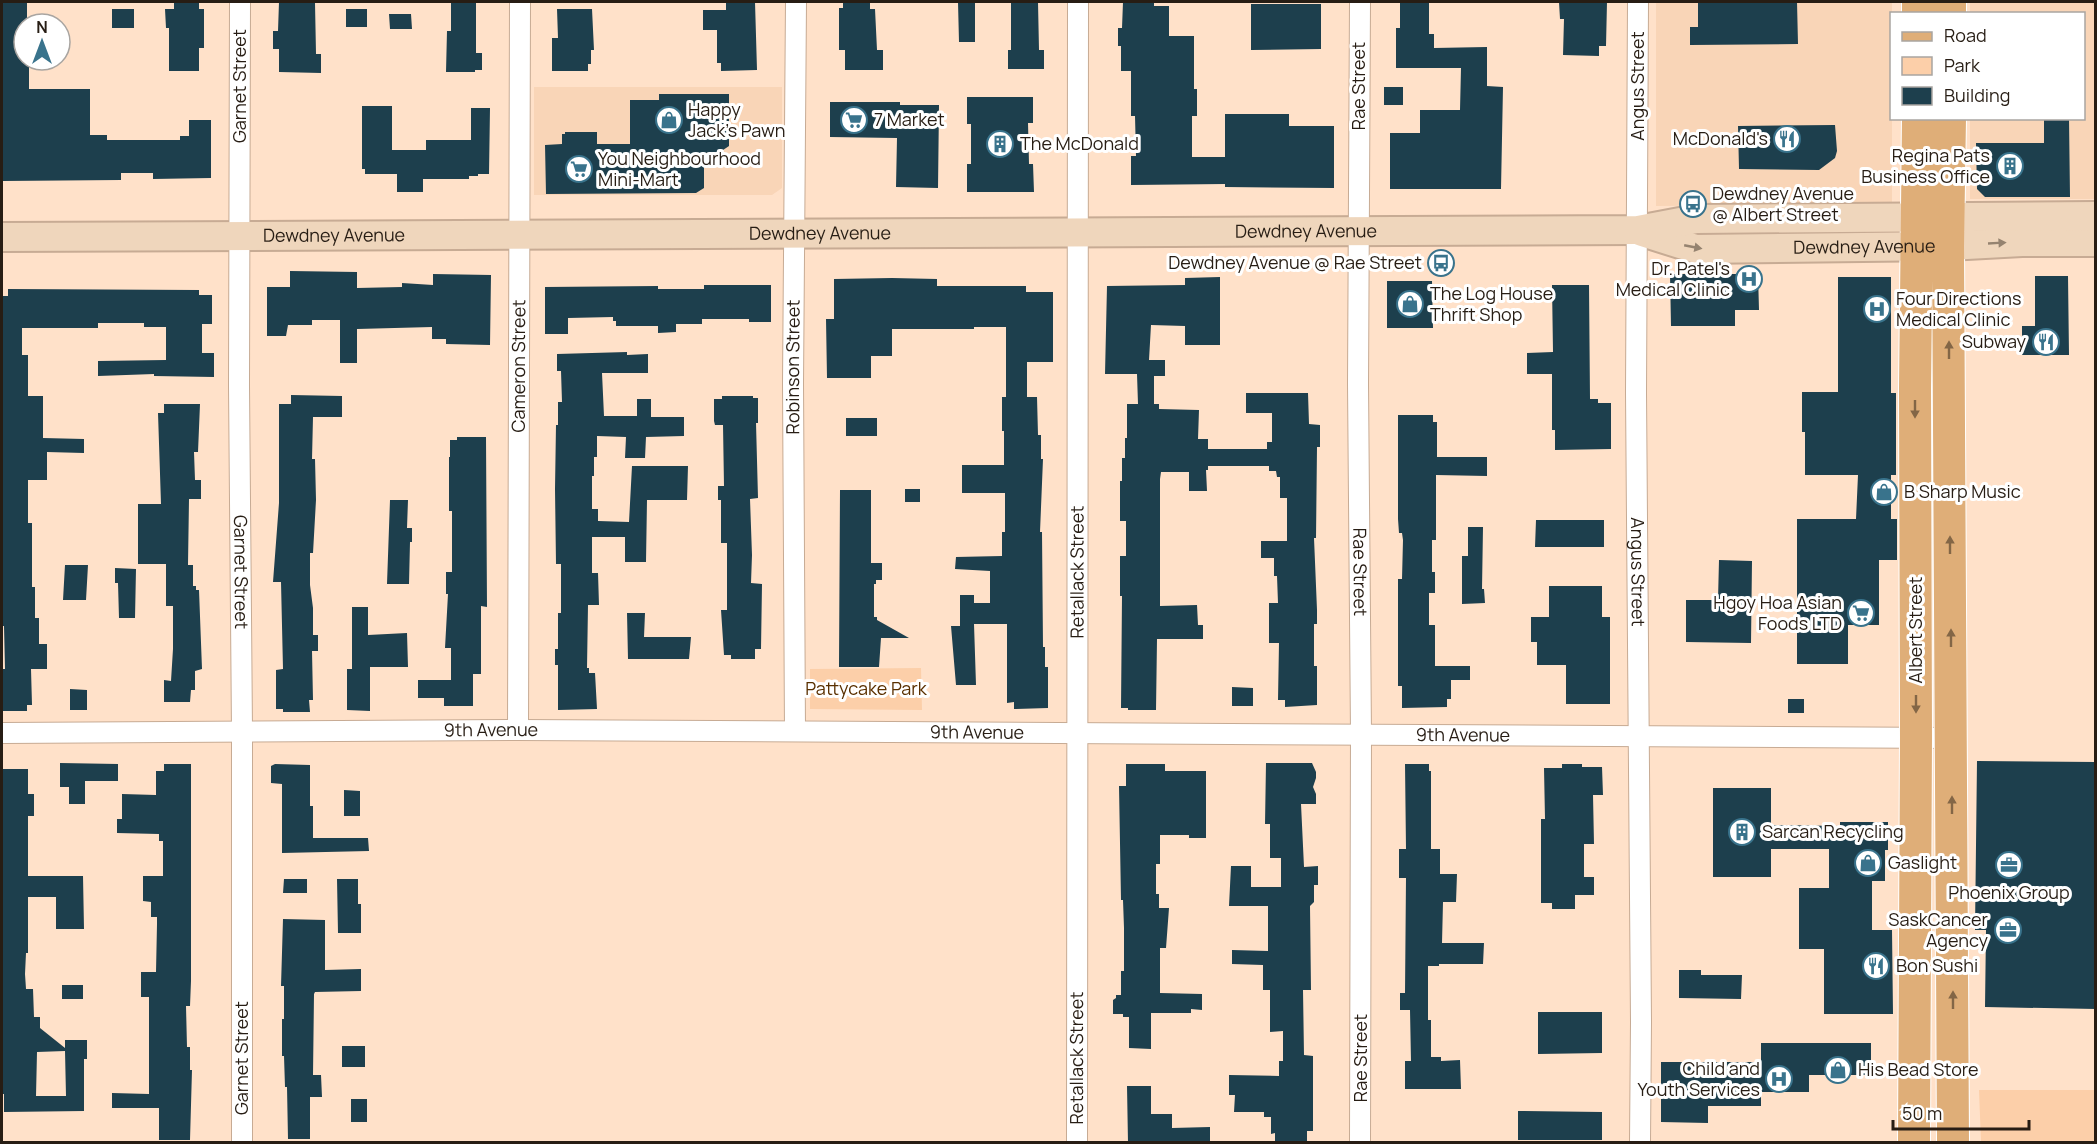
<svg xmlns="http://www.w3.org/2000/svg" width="2097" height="1144" viewBox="0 0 2097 1144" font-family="Manrope,sans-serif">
<rect width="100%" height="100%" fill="#ffe1c9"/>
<!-- built -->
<path fill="#f9d5b7" d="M1656 2H1892V204L1656 206Z
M1970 2H2095V199H1970V119L2084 118V14L1970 13Z
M534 87H782V188L772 195H534Z"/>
<!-- green -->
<path fill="#fccfa9" d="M921 668 922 710 810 709V669Z
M1979 1090H2095V1142H1981Z"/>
<!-- building -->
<path fill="#1d3f4d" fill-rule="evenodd" d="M3 2H27V24H24V60H29V89H90V135H107V140H180V136H189V120H211V178L153 179V173H121V180L2 181Z
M174 2H199V9H204V48H199V71H169V28H166L165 9H174Z
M279 2 315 3 316 54H321V73L279 72V49H273V31H278Z
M451 2H476V53H482V70H475V72H446L447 31H451Z
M726 2H755L757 70 721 71V63H717V30H703V10H726Z
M843 2H870V9H875L877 50H883V70H845V50H839V8H843Z
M958 2H975V42H959Z
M1011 2H1038L1039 50H1044V69H1008V50H1011Z
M1123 2H1154V6H1169V36H1194V89H1197V116H1192V157H1225V114H1289V126H1334V188L1225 187V184L1131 185V156H1136L1135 116H1131V71H1121V46H1118V28H1122Z
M1400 2H1429V34H1434V48L1487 47V86L1503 87 1501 189H1390V133H1420V110H1460L1461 68H1396V28H1400Z
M1559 2H1607L1606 46H1599V56L1563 55 1564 19H1560Z
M1698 2H1797L1798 44 1690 45V27H1698Z
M1251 4H1321V49L1251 50Z
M112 9H134V28H112Z
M346 9H367V27H346Z
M557 9H592L594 50H591V64H588V71H552V38H558Z
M389 14H411L412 29H390Z
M1384 87H1403V105H1384Z
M659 94H729V146L720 152 704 153V188L696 193 546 194 545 145 562 144V134H565V132H597V144H630V100H659Z
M967 97H1033V123H1028L1029 164H1033L1034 192H967V164H971V124H967Z
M830 102H900V105H939L938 188 896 187 897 138 830 137Z
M362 106H392V150H426V140H471V108H490L489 174H478V176H469V179H423V192H397V174H365V169H362Z
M2044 118H2069L2070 197H1985L1977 189 1976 143H2044Z
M1835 125 1837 151 1835 158 1819 170 1739 169 1738 126Z
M290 271 357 272V288L402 287V283L433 285V274L491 275 490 345 446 344V339H432V327L357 329V363H340V320H312V325H288L286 336H267V287H290Z
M1670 274H1758L1759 310H1735V326H1671Z
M2035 276H2068L2069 355H2022V326H2035Z
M1220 277V345H1185V326L1151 325 1149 360H1165V376H1154V404H1159V409L1199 410 1198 439H1208V449H1267V442H1272V413H1246V393H1308L1309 424 1320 425V447H1317L1316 538H1314L1317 610V624H1314V666H1317V705L1285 707V700H1278L1279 643H1269V603H1278L1277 576H1274V558H1261V541H1287V498H1280V477H1277L1276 471H1269V466H1208V470H1206L1207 491H1189V472H1161L1160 479V606L1197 605 1198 625H1203V639H1157L1156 710H1128V708H1121L1122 596H1120V556H1126V521H1120V481H1122V458H1125V438H1127V404H1138L1137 374H1105L1107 286 1185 285V278Z
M1838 277H1891V393H1896V475H1891V519H1897V560H1879V625H1848V664H1797V519H1856L1858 475H1805V432H1802V392H1838Z
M892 278 937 279V286H1026V292H1053V362H1027V397H1037L1038 435H1041V459H1043L1040 532H1042L1043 647H1045V667H1048V708L1014 709V702L1007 703V624H974L976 685H956L951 626H960V595H974V603H990V571L955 569 956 557 1002 556V532H1005V493H962V465H1004V431H1002V397H1006V327H974V329H892V356H871V378H827L826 319H834V279Z
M1387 281H1432L1433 328H1387Z
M704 285H771V322H749V319H702V324H676V332L658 333V326H616V321H613V317L568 318V334H545V287L658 286V289H704Z
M1552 285H1589L1590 399H1598V403H1611V449L1555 450V430H1552V374H1527V353L1553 352Z
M8 289 199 290V295H212V324H202V353H214V377L154 376V374L98 376V361L166 360V327H144V323H98V328H22V355H28V396H43V438L84 439V453L47 452V480H28V523H32V587H35V618H39V644H47V669H31L32 705H27V711H2V669H5L4 626H2V440H3V406H2V296H8Z
M627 352V355L648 354V373H602L604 416H637V399H651V417H684V436L646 437 645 458H625L626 437 597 436V457H594V476H592V509H598V521L629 522 632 466H688L687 500H647L646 562H625V537H592V573H598L599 605H588L587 668H589V673H595L597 709 558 710V665H555V649H558V613H561V564H556L555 489 556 425H558V402H562L561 371H557V354Z
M291 395 342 396V417H313L312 459H315L316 500 313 553H310V585L313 608V635H318V651H312L313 700H309L310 712H283V709H276V670L283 669 281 582H273L279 503V404H291Z
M722 396H753V398H758V423H756L758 498 750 499 752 555 751 583 762 584 761 649H755V659H731V655H724L721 610H727V543H721V500H718V486H724L723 425H715L714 421V399H722Z
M164 404H200L198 452H194L195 480H201V499H189L188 565H193V586H196V590H199L202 669 195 671V690H191L190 702H164V680L171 681 173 649V606H166V564H138V504H161L158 413H164Z
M1398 415H1433V422H1437V457H1487V476L1436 475V540H1432V572H1435V593H1429V625H1435V666H1470V680H1451V699H1447V707L1402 708V686H1398V579H1402L1403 540 1402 533H1399L1398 519Z
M846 418H877V436H846Z
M457 437H486L487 607 481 606V674H473V706H444V698H418V680H451V648H445L448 594H446V572H452V511H449V457H450V440H457Z
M905 489H920V502H905Z
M840 490H871V563H882V580H876V584H874V617H877V620L909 638H881L879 667H839Z
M390 500H408L407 528H412V542H410L409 584H387Z
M1536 520H1604V547H1535Z
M1468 527H1483L1482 589H1484L1485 603 1462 604V556H1468Z
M1719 560 1752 561 1751 643 1686 642V600H1718Z
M65 565H88L86 600H63Z
M115 568 136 569 135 618H119L118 583H115Z
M1549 586H1602V617H1610V704H1566V665H1537V642H1531V617H1549Z
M352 607H368V635L407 633 408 667H370V711L347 710V669H352Z
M627 613H645L644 637H691L689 659H628Z
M1232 687 1253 688V706H1232Z
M70 689 87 690V710H70Z
M1788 699H1804V713H1788Z
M1977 761 2096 762V1009L1985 1007 1986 930H1975Z
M60 763 118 764V781H85V804H69V787H60Z
M1266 763H1312L1316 772V778L1313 787 1316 794V804H1301L1304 867 1318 866V885H1314V902L1310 906 1311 990H1303L1304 1055 1313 1056V1131H1307V1143H1275V1133L1271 1134V1117H1264V1112H1234L1235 1095H1229V1075L1279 1076V1061H1283V1031L1270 1032V990H1263V965L1232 964V950L1268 951V906H1229L1231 866H1251V887H1281V858H1270V824H1265Z
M164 764H191V981L190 1006H186L187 1047H190V1070H192L190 1140H159V1108H112V1093L149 1094V997H141V972H156L157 924V917H151V902L143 901V876H163V841H159V834L117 833V819H122V794L156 795V771H164Z
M275 764 310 765V806H313V838H368L369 851 282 853V784L271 783V766Z
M1126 764H1165V771H1206V838H1189V835H1160V864H1156V894H1159V908H1169L1166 948H1160V993L1202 994V1010L1191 1009V1013H1151V1049L1129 1048V1017H1123V1014H1113V1000L1116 998V995H1121V971H1124V928L1123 900H1121L1119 786H1126Z
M1405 764H1429V771H1431V849H1440V874H1457L1456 902H1443L1442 943H1484L1483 964H1439V966H1428V1020H1431V1057H1441V1061L1460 1060 1461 1089H1405V1061H1411L1410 1010H1400V993H1405L1406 878H1399V849H1406Z
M1562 764H1582V767H1602L1603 795H1593L1594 844H1584V877H1594V895H1575V909H1552V903H1541V819H1545L1544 768H1562Z
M2 769H28V794H34V816H28V876H83L84 929H56V897H28V953H26L25 974 26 989H33L34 1017H40V1028L65 1048V1040H87V1059H84V1111L4 1112V1094H2ZM65 1051 66 1096H36L37 1052Z
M1713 788H1771V825L1840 826V822H1888V850H1885V881H1872V930H1892L1893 1014H1824V949H1799V888H1829V849H1771V877H1713Z
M344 790 360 791V816H344Z
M284 879H307V893H283Z
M337 879H358V904H361V933H338Z
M283 919 325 920V970L361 969V991L315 992 314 994 313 1075H321L322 1097H310V1139H288L287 1087H285L284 1056H282V1019H284V986H281Z
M1679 970H1701V975H1742L1741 999 1679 998Z
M62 985H83V999H62Z
M1538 1012H1602V1053L1538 1054Z
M1761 1043H1871V1075H1809V1092H1761V1106H1708V1123L1661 1122V1062H1761Z
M342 1046H365V1067H342Z
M1127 1086H1151V1114H1172V1128L1210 1127V1143H1128Z
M351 1099H367V1122H351Z
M1518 1111 1602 1112V1140H1518Z"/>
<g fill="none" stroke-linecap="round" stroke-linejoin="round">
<defs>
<g id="street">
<path id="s1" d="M240 2 239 386 242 731V1142"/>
<path id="s2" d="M1360 2 1358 384 1361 734 1360 1142"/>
<path id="s3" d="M1638 2 1636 393 1641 1022 1640 1142"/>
<path id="s4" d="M518 730 520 2"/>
<path id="s5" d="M795 731 793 383 796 2"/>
<path id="s6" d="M2 733 518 730 1952 738"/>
<path id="s7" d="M1077 1142 1078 2"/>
</g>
<g id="secondary">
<path id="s8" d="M1642 232 1696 249 1948 246 2022 242H2096"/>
<path id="s9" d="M2 237 1638 230 1696 219 2096 216"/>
</g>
<path id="primary" d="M1918 2V14
M1950 14V2
M1950 118 1948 246 1953 1142
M1914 1142 1916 738 1915 389 1918 118"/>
</defs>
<!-- street casing -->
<use href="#street" stroke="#c7ab94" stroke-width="22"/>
<!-- secondary casing -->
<use href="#secondary" stroke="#c7ab94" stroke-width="32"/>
<!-- primary casing -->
<use href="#primary" stroke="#fff" stroke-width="34"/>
<!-- street -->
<use href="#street" stroke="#fff" stroke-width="20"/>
<!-- secondary -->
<use href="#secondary" stroke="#efd6bc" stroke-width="28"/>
<!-- primary -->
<use href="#primary" stroke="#dfae78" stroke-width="32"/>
</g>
<!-- one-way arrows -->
<defs><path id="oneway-solid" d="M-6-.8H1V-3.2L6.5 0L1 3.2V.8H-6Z" transform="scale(1.5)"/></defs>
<g fill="#958370">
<use href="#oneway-solid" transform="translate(1997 243) rotate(-3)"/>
<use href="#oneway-solid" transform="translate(1693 247) rotate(11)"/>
</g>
<g fill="#836646">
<use href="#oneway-solid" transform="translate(1949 350) rotate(-90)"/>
<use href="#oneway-solid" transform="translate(1915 409) rotate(90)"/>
<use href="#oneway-solid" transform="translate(1950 545) rotate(-90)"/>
<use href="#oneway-solid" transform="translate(1951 638) rotate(-90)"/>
<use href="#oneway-solid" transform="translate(1916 704) rotate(90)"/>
<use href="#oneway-solid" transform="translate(1952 805) rotate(-90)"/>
<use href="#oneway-solid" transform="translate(1953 1000) rotate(-90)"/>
</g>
<!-- icons -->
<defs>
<symbol id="shop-ring" viewBox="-11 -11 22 22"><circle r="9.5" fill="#fff" stroke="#39738c" stroke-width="1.5"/><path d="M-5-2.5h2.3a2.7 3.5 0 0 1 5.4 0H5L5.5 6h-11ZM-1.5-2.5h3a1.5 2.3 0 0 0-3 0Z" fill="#39738c"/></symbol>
<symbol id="supermarket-ring" viewBox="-11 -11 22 22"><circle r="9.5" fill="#fff" stroke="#39738c" stroke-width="1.5"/><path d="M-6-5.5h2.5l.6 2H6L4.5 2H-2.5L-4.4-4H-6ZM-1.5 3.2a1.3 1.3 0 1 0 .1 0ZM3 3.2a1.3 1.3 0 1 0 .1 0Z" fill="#39738c"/></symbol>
<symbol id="restaurant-ring" viewBox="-11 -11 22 22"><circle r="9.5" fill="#fff" stroke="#39738c" stroke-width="1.5"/><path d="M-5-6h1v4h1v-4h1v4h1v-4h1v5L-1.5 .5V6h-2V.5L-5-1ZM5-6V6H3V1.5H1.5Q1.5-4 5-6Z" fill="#39738c"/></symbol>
<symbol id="building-ring" viewBox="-11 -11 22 22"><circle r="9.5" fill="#fff" stroke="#39738c" stroke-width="1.5"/><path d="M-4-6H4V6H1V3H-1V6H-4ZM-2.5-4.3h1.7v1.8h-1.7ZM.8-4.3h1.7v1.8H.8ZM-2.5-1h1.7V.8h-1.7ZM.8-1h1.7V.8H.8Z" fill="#39738c"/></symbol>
<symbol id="bus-ring" viewBox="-11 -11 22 22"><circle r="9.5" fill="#fff" stroke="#39738c" stroke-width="1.5"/><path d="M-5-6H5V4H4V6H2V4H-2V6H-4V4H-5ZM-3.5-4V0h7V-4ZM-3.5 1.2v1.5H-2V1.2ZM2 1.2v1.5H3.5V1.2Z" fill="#39738c"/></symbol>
<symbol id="hospital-ring" viewBox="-11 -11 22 22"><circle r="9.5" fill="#fff" stroke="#39738c" stroke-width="1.5"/><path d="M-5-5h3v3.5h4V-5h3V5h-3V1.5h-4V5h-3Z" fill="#39738c"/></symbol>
<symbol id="office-ring" viewBox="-11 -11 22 22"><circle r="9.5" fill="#fff" stroke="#39738c" stroke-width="1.5"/><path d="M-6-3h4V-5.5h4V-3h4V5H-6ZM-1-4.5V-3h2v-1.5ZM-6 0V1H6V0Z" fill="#39738c"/></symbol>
</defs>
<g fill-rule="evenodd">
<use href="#shop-ring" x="654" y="105" width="30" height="30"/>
<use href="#supermarket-ring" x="839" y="105" width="30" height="30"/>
<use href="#restaurant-ring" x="1772" y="124" width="30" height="30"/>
<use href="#building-ring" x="985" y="129" width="30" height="30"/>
<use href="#building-ring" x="1995" y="151" width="30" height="30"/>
<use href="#supermarket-ring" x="564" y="154" width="30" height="30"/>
<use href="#bus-ring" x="1678" y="189" width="30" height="30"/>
<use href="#bus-ring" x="1426" y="248" width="30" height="30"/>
<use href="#hospital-ring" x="1734" y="264" width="30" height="30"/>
<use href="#shop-ring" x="1395" y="289" width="30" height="30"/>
<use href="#hospital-ring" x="1862" y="294" width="30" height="30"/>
<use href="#restaurant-ring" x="2031" y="327" width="30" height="30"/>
<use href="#shop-ring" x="1869" y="477" width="30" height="30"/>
<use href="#supermarket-ring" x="1846" y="598" width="30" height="30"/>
<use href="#building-ring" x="1727" y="817" width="30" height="30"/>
<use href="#shop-ring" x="1853" y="848" width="30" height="30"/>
<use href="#office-ring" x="1994" y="850" width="30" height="30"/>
<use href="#office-ring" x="1993" y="915" width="30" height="30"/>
<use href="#restaurant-ring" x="1861" y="951" width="30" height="30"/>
<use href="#shop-ring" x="1823" y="1055" width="30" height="30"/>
<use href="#hospital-ring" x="1764" y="1064" width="30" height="30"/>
</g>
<g text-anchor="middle" stroke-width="6" stroke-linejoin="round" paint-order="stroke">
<!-- street labels -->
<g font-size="18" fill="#271d14" stroke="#fff">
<text transform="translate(240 86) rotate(-90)" y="6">Garnet Street</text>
<text transform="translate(1359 86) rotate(-90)" y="6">Rae Street</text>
<text transform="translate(1638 86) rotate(-90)" y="6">Angus Street</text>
<text dy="6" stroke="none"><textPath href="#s9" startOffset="1304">Dewdney Avenue</textPath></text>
<text dy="6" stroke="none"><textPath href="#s9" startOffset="818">Dewdney Avenue</textPath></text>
<text dy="6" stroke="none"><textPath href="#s9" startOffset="332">Dewdney Avenue</textPath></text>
<text dy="6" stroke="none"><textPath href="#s8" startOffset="225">Dewdney Avenue</textPath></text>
<text dy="6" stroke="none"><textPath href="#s4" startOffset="364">Cameron Street</textPath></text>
<text dy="6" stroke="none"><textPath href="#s5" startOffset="364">Robinson Street</textPath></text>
<text dy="6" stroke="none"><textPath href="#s1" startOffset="570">Garnet Street</textPath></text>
<text dy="6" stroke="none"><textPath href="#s7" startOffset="570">Retallack Street</textPath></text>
<text dy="6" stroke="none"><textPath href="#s2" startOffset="570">Rae Street</textPath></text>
<text dy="6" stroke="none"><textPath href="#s3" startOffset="570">Angus Street</textPath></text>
<text transform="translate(1916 630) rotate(-90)" y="6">Albert Street</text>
<text dy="6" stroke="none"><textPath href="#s6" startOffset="489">9th Avenue</textPath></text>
<text dy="6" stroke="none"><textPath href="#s6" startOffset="975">9th Avenue</textPath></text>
<text dy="6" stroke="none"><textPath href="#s6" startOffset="1461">9th Avenue</textPath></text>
<text transform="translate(242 1058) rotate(-90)" y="6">Garnet Street</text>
<text dy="6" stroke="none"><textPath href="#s7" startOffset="84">Retallack Street</textPath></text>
<text transform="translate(1361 1058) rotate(-90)" y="6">Rae Street</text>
</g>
<!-- poi labels -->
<g font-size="18" fill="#271d14" stroke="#fff" text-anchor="start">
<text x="688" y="116">Happy<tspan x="688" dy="21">Jack's Pawn</tspan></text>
<text x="874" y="126">7 Market</text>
<text x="1768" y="145" text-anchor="end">McDonald's</text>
<text x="1020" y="150">The McDonald</text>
<text x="1990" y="162" text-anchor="end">Regina Pats<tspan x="1990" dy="21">Business Office</tspan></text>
<text x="598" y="165">You Neighbourhood<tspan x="598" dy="21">Mini-Mart</tspan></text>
<text x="1712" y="200">Dewdney Avenue<tspan x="1712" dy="21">@ Albert Street</tspan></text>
<text x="1422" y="269" text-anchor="end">Dewdney Avenue @ Rae Street</text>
<text x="1730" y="275" text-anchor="end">Dr. Patel's<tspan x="1730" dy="21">Medical Clinic</tspan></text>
<text x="1430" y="300">The Log House<tspan x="1430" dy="21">Thrift Shop</tspan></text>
<text x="1896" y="305">Four Directions<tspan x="1896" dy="21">Medical Clinic</tspan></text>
<text x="2026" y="348" text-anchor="end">Subway</text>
<text x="1904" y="498">B Sharp Music</text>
<text x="1842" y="609" text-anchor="end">Hgoy Hoa Asian<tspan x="1842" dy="21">Foods LTD</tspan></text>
<text x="1762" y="838">Sarcan Recycling</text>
<text x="1888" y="869">Gaslight</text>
<text x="2009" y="899" text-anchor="middle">Phoenix Group</text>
<text x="1988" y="926" text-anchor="end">SaskCancer<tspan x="1988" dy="21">Agency</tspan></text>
<text x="1896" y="972">Bon Sushi</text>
<text x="1760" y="1075" text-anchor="end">Child and<tspan x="1760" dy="21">Youth Services</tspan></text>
<text x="1858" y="1076">His Bead Store</text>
</g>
<!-- park labels -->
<g font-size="18" fill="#5a3000" stroke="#fff">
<text x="866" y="695">Pattycake Park</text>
</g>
</g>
<!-- border -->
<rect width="2097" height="1144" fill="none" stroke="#271d14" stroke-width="6"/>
<!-- legend -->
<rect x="1890" y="12" width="195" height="108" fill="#ffffff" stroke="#a9a5a1" stroke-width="1.5"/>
<rect x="1902" y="32" width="30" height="9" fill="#dfae78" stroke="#a9a5a1" stroke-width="1.5"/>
<text x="1944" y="42" font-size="18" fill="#271d14">Road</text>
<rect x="1902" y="57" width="30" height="18" fill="#fccfa9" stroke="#a9a5a1" stroke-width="1.5"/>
<text x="1944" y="72" font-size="18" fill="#271d14">Park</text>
<rect x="1902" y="87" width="30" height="18" fill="#1d3f4d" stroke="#a9a5a1" stroke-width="1.5"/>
<text x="1944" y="102" font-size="18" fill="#271d14">Building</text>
<!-- north arrow -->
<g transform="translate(42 42)"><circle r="28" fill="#ffffff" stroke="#a9a5a1" stroke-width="1.5"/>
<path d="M0-4.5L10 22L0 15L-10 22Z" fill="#39738c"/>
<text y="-9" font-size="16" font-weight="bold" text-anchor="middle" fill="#271d14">N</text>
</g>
<!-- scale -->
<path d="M1893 1120v9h136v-9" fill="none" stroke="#271d14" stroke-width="3"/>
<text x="1902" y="1120" font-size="18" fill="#271d14" stroke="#ffffff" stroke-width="4.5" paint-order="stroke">50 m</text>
</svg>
